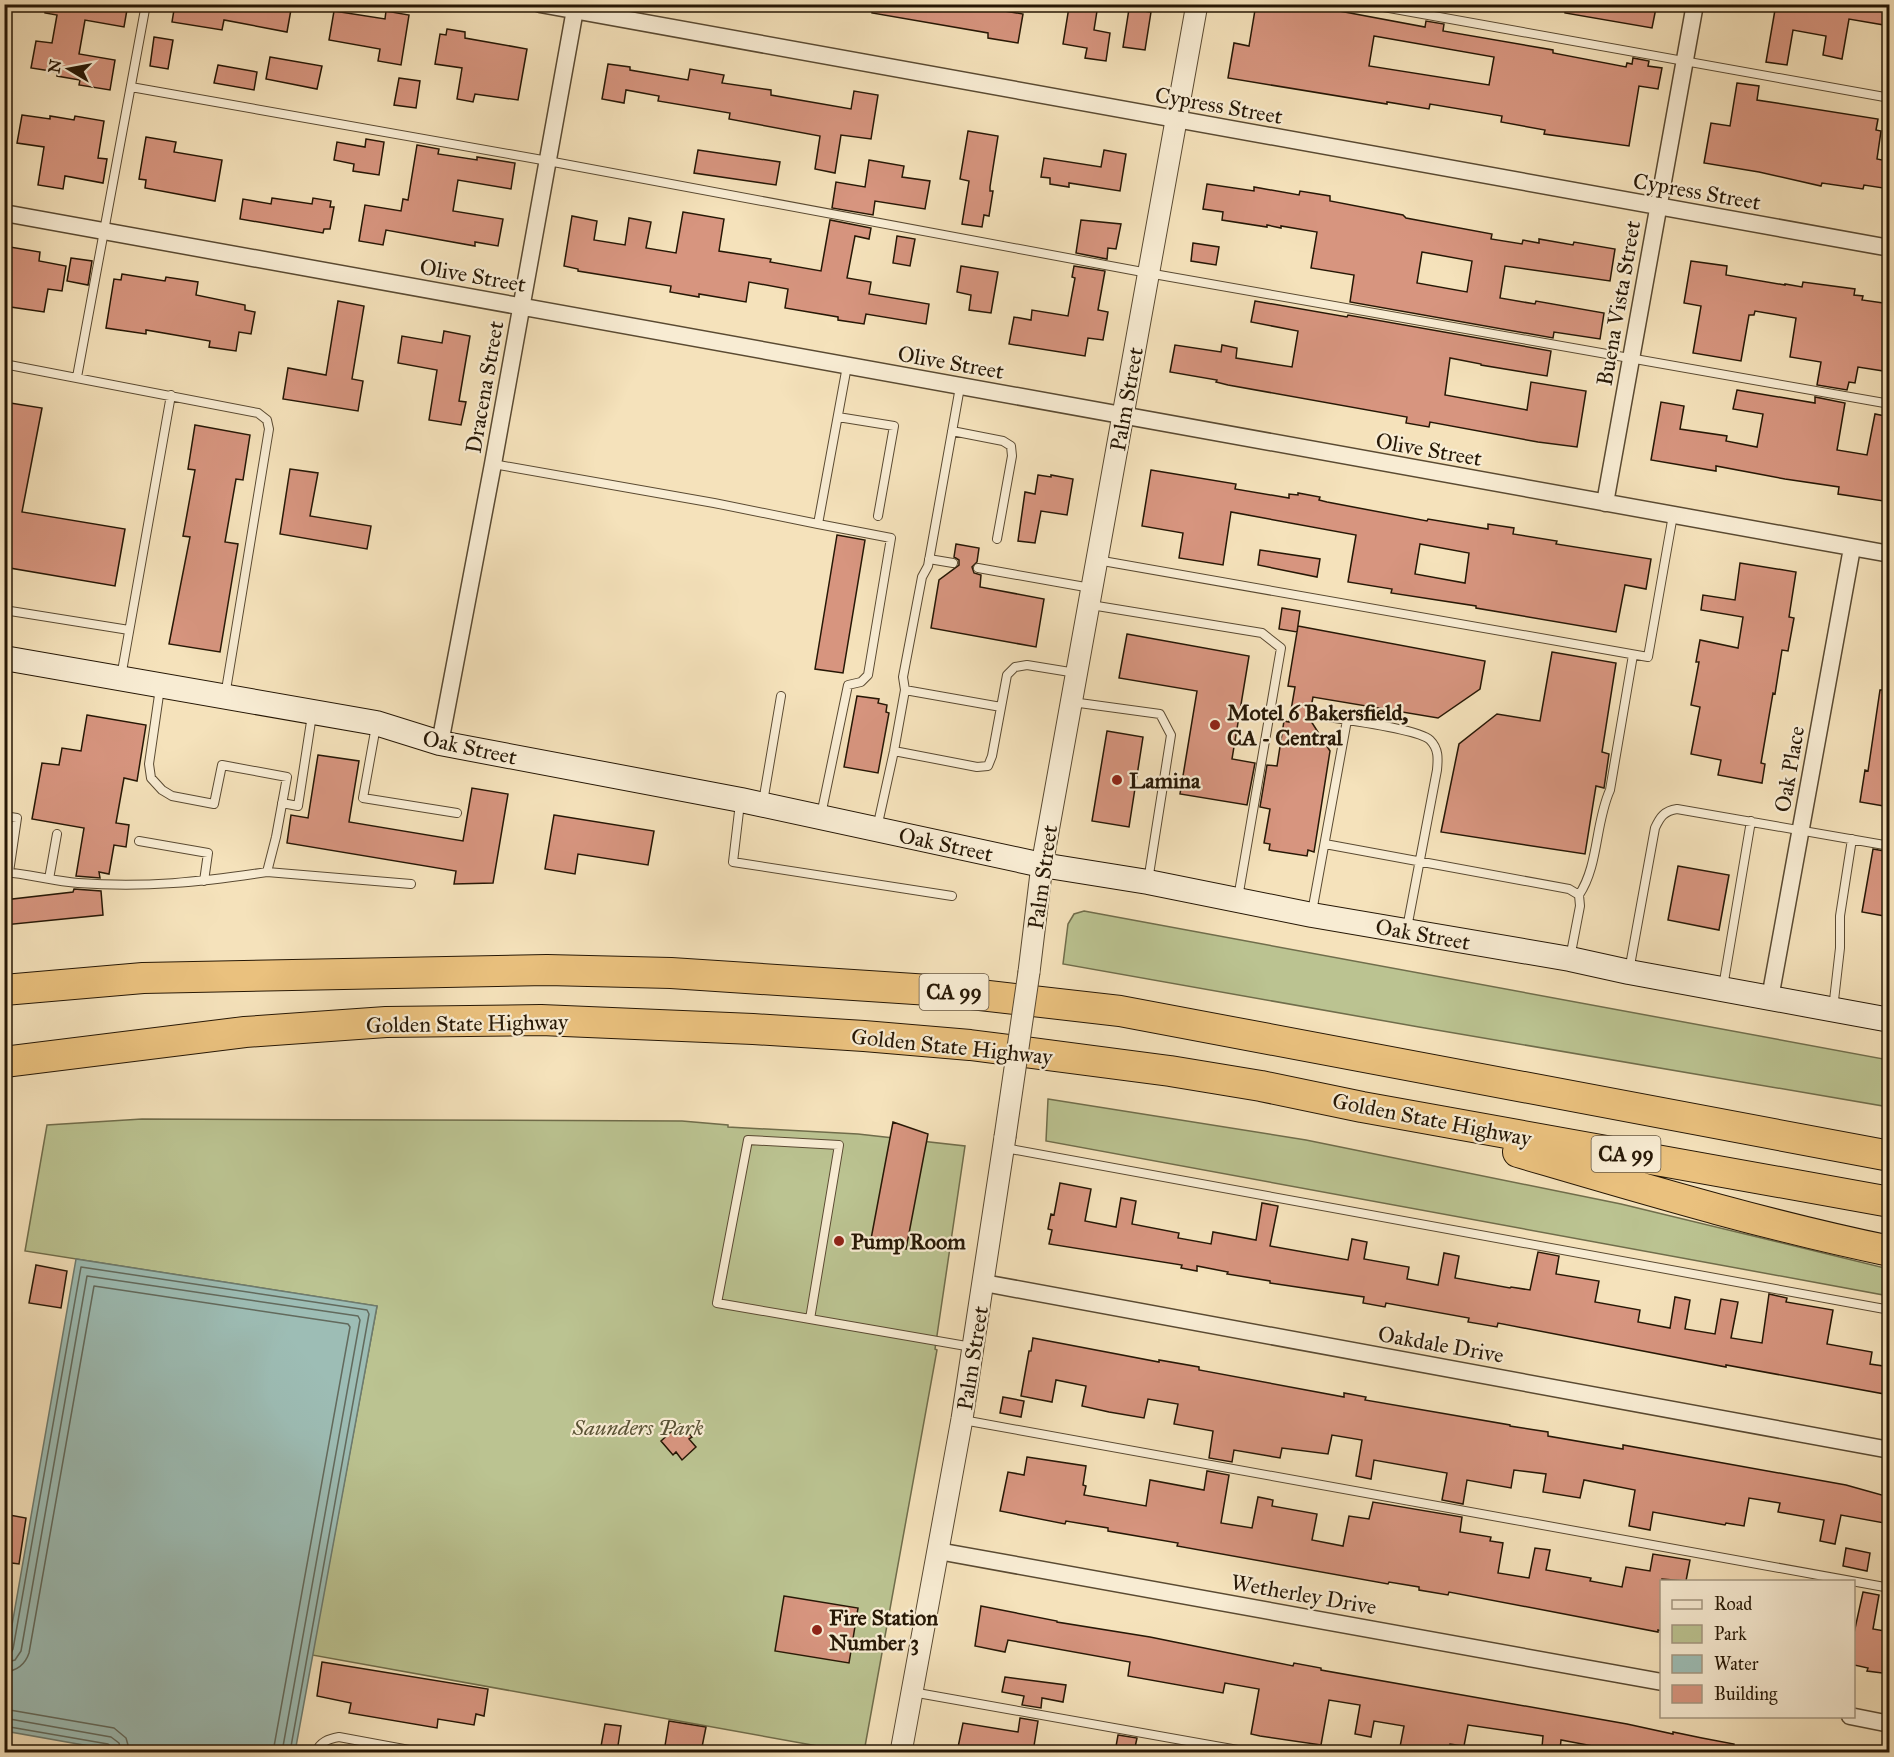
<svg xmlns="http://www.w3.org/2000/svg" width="1894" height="1757" viewBox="0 0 1894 1757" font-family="'IM FELL Great Primer',serif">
<rect width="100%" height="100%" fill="#f5e2bb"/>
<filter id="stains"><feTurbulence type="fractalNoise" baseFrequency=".00333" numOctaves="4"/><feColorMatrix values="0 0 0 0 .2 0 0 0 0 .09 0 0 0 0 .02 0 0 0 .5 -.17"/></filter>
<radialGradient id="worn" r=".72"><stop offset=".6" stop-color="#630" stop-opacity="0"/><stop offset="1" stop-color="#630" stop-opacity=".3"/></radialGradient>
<!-- green -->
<path fill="#bbc391" stroke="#706d4b" stroke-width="1.5" d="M1084 911 1889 1060V1107L1419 1027 1063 964 1068 924 1074 914Z
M1048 1099 1306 1140 1621 1204 1889 1269V1296L1046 1141Z
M142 1119 682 1121 728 1125V1127L858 1134 965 1146 935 1349 937 1350 864 1752H851L312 1655 377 1306 25 1251 47 1125Z"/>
<!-- water -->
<path fill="#9dbdb5" stroke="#6d7b6f" stroke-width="1.5" d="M76 1259 377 1306 295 1752H123L5 1731V1665Z"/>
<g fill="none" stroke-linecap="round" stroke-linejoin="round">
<!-- shore -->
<path stroke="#626a5d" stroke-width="1.5" d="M4 1655 10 1654 13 1649 81 1267 367 1310 369 1314 290 1752
M4 1663 15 1660 21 1651 87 1276 358 1316 360 1320 282 1752
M4 1672C17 1671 25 1665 29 1653L94 1286 348 1324 350 1327 273 1752
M4 1709 114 1728 126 1738 130 1752
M4 1718 111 1737 119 1743 121 1752
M4 1726 108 1744 112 1747 113 1752"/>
</g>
<!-- building -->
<path fill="#d7957f" stroke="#261705" stroke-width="1.5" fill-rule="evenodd" d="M46 4H128L124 27 85 20 79 54 115 60 110 90 79 85 80 80 57 76V72L31 68 36 41 52 43 57 15 45 13Z
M175 4H292L287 32 224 20 222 30 172 22Z
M873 4H962L1023 14 1018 43 988 38V33L872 13Z
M1256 4H1302L1425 27 1426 21 1444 24 1443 31 1553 50V53L1626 67 1627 63 1632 64 1633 58 1649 61 1648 66 1662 68 1658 89 1639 86 1629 146 1544 134 1545 130 1501 122 1502 116 1430 104 1429 109 1387 102V104L1228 78 1234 43 1249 46ZM1374 36 1494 57 1489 85 1369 66Z
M1566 4H1635L1656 8 1652 28 1565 13Z
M1776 4H1890V26L1849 19 1842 59 1823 55 1826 36 1793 30 1787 65 1766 62Z
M1069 7 1097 11 1094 30 1110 33 1106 61 1085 58 1087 48 1063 44Z
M1129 9 1151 12 1145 50 1123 47Z
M334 11 385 19 386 11 409 15 401 65 378 61 380 49 329 40Z
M447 29 465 32V38L527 49 518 100 475 94 473 102 457 99 462 68 435 64 440 34 446 35Z
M154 37 173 40 168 69 150 66Z
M270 57 322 66 317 89 266 79Z
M608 64 630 67V70L688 80 690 69 724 75 722 83 771 90V95L851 109 854 91 878 95 871 139 841 135 835 173 815 169 820 136 729 119 730 113 658 101 659 96 626 90 624 103 602 99Z
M218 65 257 72 254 90 214 83Z
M399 78 420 81 416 108 394 105Z
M1737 83 1759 86 1757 100 1878 119 1876 130 1881 131 1877 159 1887 161 1883 188 1864 185 1863 189 1822 183 1821 186 1759 172 1704 163 1711 123 1730 126Z
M22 115 50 119V116L74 120 75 116 104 121 98 158 107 159 103 183 65 176 63 189 38 185 44 147 17 143Z
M968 131 998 136 990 187V191H993L989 216 984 215 982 227 962 224 969 181 960 179Z
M146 137 176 142 174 152 222 160 215 201 145 188 146 180 139 179Z
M366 139 384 142 379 175 353 171 354 164 334 160 337 142 365 147Z
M417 145 439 149 438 154 477 160V157L515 163 511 189 458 180 453 211 503 219 498 246 475 242V246L386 230 383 245 359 241 365 205 401 211 403 199 408 200Z
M698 150 780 162 776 185 694 173Z
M1104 150 1126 154 1120 191 1069 183V187L1050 184V178L1041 177 1044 158 1101 167Z
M869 160 904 166 902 177 930 181 925 209 875 201 873 215 832 208 836 182 865 187Z
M1207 184 1254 191V187L1299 195 1300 191 1330 196V201L1403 215 1406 218 1492 234 1491 239 1522 244 1523 240 1539 243V239L1573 245 1574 242 1615 249 1610 281 1505 266 1500 298 1535 304 1536 301 1604 313 1600 339 1554 332 1553 338 1350 302 1354 275 1311 268 1317 232 1281 226V228L1267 225V227L1222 220 1223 212 1203 209ZM1422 252 1472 261 1467 292 1417 283Z
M272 198 312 204 313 198 331 201 330 207H334L330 229H324L323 233 240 219 243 199 271 204Z
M683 212 724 219 719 251 771 259 770 262 821 271 830 220 871 228 869 239 855 236 847 278 871 282 869 294 929 304 926 324 866 314 864 324 838 320V317L785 308 788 289 749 282 746 302 699 294V297L670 292 671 286 578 271V269L564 266 572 216 597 221 594 240 625 245 629 218 651 222 646 248 676 253Z
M1081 220 1121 224 1116 249 1108 248 1107 259 1076 253Z
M897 236 915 239 910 266 893 263Z
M1193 243 1219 247 1216 265 1191 261Z
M4 246 40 252 39 261 66 266 62 291 48 289 44 312 4 306Z
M71 258 92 261 88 285 67 281Z
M1691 261 1727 266 1726 275 1785 285V284L1802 287 1803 282 1855 289 1854 295 1863 296 1862 300 1890 304V372L1858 367 1855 383 1849 382 1847 390 1817 385 1821 362 1790 357 1796 318 1755 311 1754 315H1749L1741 361 1693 353 1701 306 1684 303Z
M961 266 998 272 991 313 969 310 971 295 957 292Z
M1074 266 1105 271 1098 310 1108 312 1103 340 1088 338 1085 356 1009 344 1014 317 1031 320 1032 310 1068 316 1075 278 1072 277Z
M122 274 165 281 166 277 198 282 196 295 245 305V310L255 312 251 334 239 332 236 351 209 347 210 341 146 330V334L106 328 114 279 121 280Z
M338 301 364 306 352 379 363 381 358 411 283 399 288 368 326 375Z
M1255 301 1347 317 1348 315 1551 351 1547 376 1481 365V364L1450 358 1445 395 1527 410 1531 382 1586 391 1577 447 1538 442 1430 422 1429 427 1406 423 1407 417 1228 385 1216 382 1217 380 1170 372 1175 345 1221 352 1222 345 1237 348 1236 358 1292 367 1298 331 1251 322Z
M444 331 470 336 459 401 466 402 461 425 429 420 437 370 398 363 402 336 442 343Z
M1737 390 1815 403V397L1845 403 1837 450 1867 455 1875 414 1890 417V502L1838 494 1839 487 1785 479 1716 466V471L1651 460 1661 402 1684 406 1680 429 1727 436 1726 441 1757 447 1763 414 1733 409Z
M4 402 42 408 22 512 125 529 115 586 4 567Z
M195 425 250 435 243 480 236 479 225 542 238 544 220 652 169 644 190 537 183 536 195 470 188 469Z
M290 469 318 473 310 516 371 526 367 549 280 534Z
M1151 470 1236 484 1235 489 1289 498V494L1298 495V493L1320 497 1319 500 1327 502 1427 521 1428 519 1488 529V524L1514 528 1513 534 1557 541 1556 544 1651 559 1646 589 1625 585 1616 632 1476 608V606L1391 593 1392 589 1348 582 1356 535 1231 512 1223 565 1179 558 1183 533 1142 526ZM1420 544 1469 553 1465 583 1415 574Z
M1038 475 1051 477V475L1073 479 1067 515 1041 511 1035 543 1018 541 1025 492 1035 494Z
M837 535 865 540 843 673 815 669Z
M956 544 979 548 977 562 972 567 974 573 981 575 980 587 1044 599 1036 647 931 628 939 580 959 565V560L954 557Z
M1260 550 1320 559 1317 577 1258 565Z
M1740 563 1796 572 1789 617 1794 618 1788 651 1782 650 1775 694 1773 693 1761 763 1765 764 1762 783 1718 775 1721 760 1691 754 1700 707 1691 705 1699 662H1696L1700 640 1738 648 1743 617 1701 610 1703 595 1735 600Z
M1282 608 1300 611 1297 632 1279 629Z
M1298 626 1485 661 1480 689 1438 718 1313 697 1309 718 1330 751 1314 852 1308 850 1307 856 1269 850 1270 844 1264 843 1270 809 1260 807 1267 765 1277 766 1284 721 1289 722 1295 687 1288 686Z
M1127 634 1249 656 1232 759 1255 763 1247 805 1180 794 1197 691 1119 678Z
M1552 652 1616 663 1602 752 1609 754 1604 788 1596 786 1585 854 1441 832 1459 744 1497 714 1540 721Z
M1880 690H1890V807L1860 802 1865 770 1868 771Z
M857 696 879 699 878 703 887 705 886 712 889 713 878 773 844 767Z
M87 715 146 725 137 781 124 778 116 823 129 825 126 847 114 845 109 874 99 872 100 878 76 876 84 828 32 819 42 763 59 765 62 748 81 751Z
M1107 731 1143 737 1129 827 1092 821Z
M318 755 359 761 349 822 463 841 472 788 508 794 493 883 454 884 456 871 287 843 291 815 308 818Z
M554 815 654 831 648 865 578 854 575 874 545 869Z
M1873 849 1890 852V917L1862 912Z
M1678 866 1729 875 1719 930 1668 920Z
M74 889 101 891 103 915 4 925V900L73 892Z
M893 1122 928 1134 906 1249 871 1239Z
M1060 1183 1091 1189 1085 1221 1116 1227 1121 1198 1136 1201 1132 1224 1179 1233 1178 1238 1211 1244 1213 1232 1256 1240 1262 1203 1278 1206 1270 1246 1348 1260 1352 1239 1367 1242 1364 1259 1409 1267 1407 1279 1438 1285 1444 1253 1459 1256 1455 1278 1510 1288 1511 1287 1530 1290 1538 1252 1559 1256 1556 1274 1599 1281 1595 1302 1640 1310 1638 1322 1670 1328 1675 1297 1690 1300 1685 1329 1715 1334 1721 1299 1738 1302 1731 1338 1762 1343 1769 1294 1787 1298 1786 1302 1833 1310 1827 1344 1872 1352 1870 1364 1890 1367V1395L1726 1365V1367L1498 1323 1497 1327 1468 1322 1469 1318 1386 1303 1385 1307 1363 1303 1364 1297 1270 1283V1281L1227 1274 1228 1272 1197 1266V1271L1181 1268 1182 1265 1049 1244 1052 1230 1048 1229 1051 1214 1054 1215Z
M36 1265 67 1271 61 1308 29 1303Z
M1033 1338 1159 1362V1360L1199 1367V1370L1344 1397V1393L1366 1397 1365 1400 1510 1425V1426L1548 1432V1436L1623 1449V1445L1846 1485 1889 1497 1884 1523 1841 1515 1835 1544 1820 1541 1824 1520 1778 1512 1780 1503 1749 1498 1744 1526 1726 1523 1725 1525 1653 1512 1650 1530 1629 1526 1635 1490 1584 1480 1580 1498 1543 1492 1546 1474 1514 1470 1511 1488 1467 1480 1463 1504 1442 1500 1447 1473 1374 1460 1371 1479 1356 1476 1362 1440 1332 1435 1328 1454 1282 1448 1280 1458 1234 1450 1232 1462 1209 1458 1213 1431 1174 1424 1178 1404 1148 1399 1144 1418 1109 1412 1082 1406 1086 1386 1056 1380 1052 1402 1021 1396 1029 1351H1031Z
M1003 1397 1024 1401 1021 1417 1000 1413Z
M680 1424 692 1437 689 1439 696 1447 682 1460 676 1452 673 1455 661 1441Z
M1027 1457 1086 1466 1083 1485 1086 1486 1084 1495 1146 1506 1150 1480 1204 1490 1207 1471 1229 1475 1221 1523 1252 1528 1258 1497 1273 1500 1272 1506 1317 1514 1312 1540 1343 1546 1349 1516 1369 1519 1373 1502 1462 1517 1460 1532 1491 1537 1490 1541 1503 1543 1498 1573 1529 1578 1535 1548 1550 1550 1546 1570 1591 1578 1590 1581 1622 1587 1626 1567 1650 1571 1653 1554 1690 1560 1686 1581 1662 1579V1631L1658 1630V1632L1449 1592 1448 1595 1419 1590V1587L1389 1582 1388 1584 1177 1546 1178 1543 1108 1531V1528L1066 1521 1065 1524 1000 1511 1008 1472 1024 1475Z
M4 1514 26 1518 19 1564 4 1562Z
M1846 1548 1870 1553 1867 1571 1843 1566Z
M1863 1592 1879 1595 1873 1629 1890 1632V1674L1867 1671 1868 1668 1854 1665V1633Z
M784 1596 858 1608 849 1663 775 1651Z
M981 1606 1057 1621V1622L1150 1637 1293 1666 1294 1663 1321 1668V1670L1627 1724 1673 1734V1732L1702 1738 1734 1744 1733 1752H1592L1593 1746 1561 1740 1560 1750 1542 1747 1543 1736 1468 1725 1464 1746 1450 1744 1449 1752H1399L1404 1726 1374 1721 1371 1737 1355 1734 1360 1705 1329 1700 1321 1745 1260 1736 1251 1734 1259 1689 1225 1683 1223 1693 1128 1676 1130 1662 1008 1640 1005 1652 975 1646Z
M322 1662 488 1689 484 1716 476 1714 474 1725 438 1719 437 1728 349 1713 351 1703 317 1696Z
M1005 1677 1066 1685 1063 1702 1042 1698 1041 1708 1022 1705 1024 1696 1002 1692Z
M1020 1718 1038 1721 1033 1752H957L963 1723 1018 1732Z
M669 1721 706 1727 701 1752H664Z
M605 1724 621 1726 617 1752H600Z
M1118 1735 1137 1738 1134 1752H1115Z"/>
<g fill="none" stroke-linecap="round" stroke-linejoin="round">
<defs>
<path id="service" d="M1367 4 1890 98
M131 87 548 161 1148 273 1890 404
M4 364 258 413 267 420 269 429 225 696
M77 377 146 4
M838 417 894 426 878 516
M952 431 1003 441 1011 446 1012 456 997 539
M493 464 714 503 818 524
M929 559 953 563
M1097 560 1648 657 1673 515
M978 568 1091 588
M1091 605 1262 633 1281 648 1238 898
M4 610 129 630
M121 677 171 395
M905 690 1001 707
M1072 702 1160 714 1171 735 1148 881
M1316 715C1337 719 1418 728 1430 740 1439 749 1438 759 1437 770L1407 928
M376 726 363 798 457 813
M894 751 977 767 988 766 992 756 1007 675 1015 667 1027 665 1076 673
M763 802 781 696
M282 803 298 806 312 715
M740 803 733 862 952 896
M821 815 848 685 861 682 868 675 891 538 818 524 847 366
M4 816 17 818 9 872
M877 828 894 751 905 690 903 677 922 577 928 566 960 387
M139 841 208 853 204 881
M1325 844 1569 889 1579 895 1580 906 1570 958
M4 872C29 874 53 881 78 883 145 888 201 882 267 872L276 837 287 777 222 765 214 804 172 796 162 790 151 778 149 764 160 688
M267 872 411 884
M49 879 57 834
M1579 895C1599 865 1595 823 1610 790L1633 655
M1312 912 1347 720
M1629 971 1655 828C1660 817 1664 811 1677 809L1890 846
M1723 987 1751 821
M1833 1009 1840 948V916L1852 839
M748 1140 839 1145 810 1319 717 1303Z
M1005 1148 1890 1310
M810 1319 972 1347
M963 1420 1890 1588
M912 1692 1249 1752
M316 1752C320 1742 328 1739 339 1737L420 1752"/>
<path id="minor" d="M540 4 1890 248
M4 213 1890 554
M1605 503 1695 4
M440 743 493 464 576 4
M1770 998 1852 548
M984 1283 1890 1450
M938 1551 1662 1682
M1850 1716 1890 1724"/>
<path id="tertiary" d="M1029 972 1042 865 1197 4
M901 1752 962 1419 1005 1137"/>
<path id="secondary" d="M4 658 376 723 440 743 741 800 1042 865 1148 882 1312 915 1570 959 1629 972 1890 1020"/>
<path id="motorway" d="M4 990 143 978 547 970 671 973 945 991 1120 1011 1890 1156
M4 1062 245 1032 386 1022 541 1020 753 1029 864 1036 970 1045 1170 1071 1261 1086 1362 1107 1890 1202
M1518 1152C1641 1188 1764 1225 1890 1251"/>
</defs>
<!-- service casing -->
<use href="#service" stroke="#5a4a32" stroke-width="10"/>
<!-- minor casing -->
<use href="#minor" stroke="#5a4a32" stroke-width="19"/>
<!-- tertiary casing -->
<use href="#tertiary" stroke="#5a4a32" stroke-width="23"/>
<!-- secondary casing -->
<use href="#secondary" stroke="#261705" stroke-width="26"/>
<!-- motorway casing -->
<use href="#motorway" stroke="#261705" stroke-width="32"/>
<!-- service -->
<use href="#service" stroke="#f8ecd3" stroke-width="8"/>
<!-- minor -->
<use href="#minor" stroke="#f8ecd3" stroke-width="16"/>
<!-- tertiary -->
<use href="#tertiary" stroke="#f8ecd3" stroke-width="21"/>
<!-- secondary -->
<use href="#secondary" stroke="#f8ecd3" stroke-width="24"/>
<!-- motorway -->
<use href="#motorway" stroke="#eac17e" stroke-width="30"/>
<defs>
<path id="tertiary-bridge" d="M1005 1137 1029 972"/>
</defs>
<!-- tertiary-bridge casing -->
<use href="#tertiary-bridge" stroke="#5a4a32" stroke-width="23" stroke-linecap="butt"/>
<!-- tertiary-bridge -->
<use href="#tertiary-bridge" stroke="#f8ecd3" stroke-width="21"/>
</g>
<!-- markers -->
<g fill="#8f2418" stroke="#f8ecd3" stroke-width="2">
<circle cx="1215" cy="725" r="6"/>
<circle cx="1117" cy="780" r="6"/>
<circle cx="839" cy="1241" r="6"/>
<circle cx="817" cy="1630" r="6"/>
</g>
<g text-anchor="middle" stroke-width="4.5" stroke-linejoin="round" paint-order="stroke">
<!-- shield labels -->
<g fill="#f8ecd3" stroke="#655743" stroke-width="1.5">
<rect x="919.5" y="974" width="69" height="36" rx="4.5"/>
<rect x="1591.5" y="1136" width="69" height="36" rx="4.5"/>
</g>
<g font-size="21" font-weight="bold" fill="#261705">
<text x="954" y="999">CA 99</text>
<text x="1626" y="1161">CA 99</text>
</g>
<!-- street labels -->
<g font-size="22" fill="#261705" stroke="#f8ecd3">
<text transform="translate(1219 105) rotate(10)" y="8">Cypress Street</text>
<text transform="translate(1697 191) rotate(10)" y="8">Cypress Street</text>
<text transform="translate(473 275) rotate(10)" y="8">Olive Street</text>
<text transform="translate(1618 303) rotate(-80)" y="8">Buena Vista Street</text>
<text transform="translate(951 362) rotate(10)" y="8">Olive Street</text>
<text transform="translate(484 387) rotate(-80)" y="8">Dracena Street</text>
<text transform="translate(1126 399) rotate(-80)" y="8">Palm Street</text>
<text transform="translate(1429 449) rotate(10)" y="8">Olive Street</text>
<text transform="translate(470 747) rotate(12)" y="8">Oak Street</text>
<text transform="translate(1789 769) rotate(-80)" y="8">Oak Place</text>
<text transform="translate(946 844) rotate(12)" y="8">Oak Street</text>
<text transform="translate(1042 877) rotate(-82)" y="8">Palm Street</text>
<text transform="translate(1423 934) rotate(10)" y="8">Oak Street</text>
<text transform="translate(467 1023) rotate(-1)" y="8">Golden State Highway</text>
<text transform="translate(952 1046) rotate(6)" y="8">Golden State Highway</text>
<text transform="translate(1432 1119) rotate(11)" y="8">Golden State Highway</text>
<text transform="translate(1441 1344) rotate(10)" y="8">Oakdale Drive</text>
<text transform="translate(972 1358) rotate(-81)" y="8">Palm Street</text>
<text transform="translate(1304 1594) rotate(10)" y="8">Wetherley Drive</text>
</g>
<!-- poi labels -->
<g font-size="22" font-weight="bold" fill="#261705" stroke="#f8ecd3" text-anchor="start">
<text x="1227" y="720">Motel 6 Bakersfield,<tspan x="1227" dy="25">CA - Central</tspan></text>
<text x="1129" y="788">Lamina</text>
<text x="851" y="1249">Pump Room</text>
<text x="829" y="1625">Fire Station<tspan x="829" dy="25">Number 3</tspan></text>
</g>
<!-- park labels -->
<g font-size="22" font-style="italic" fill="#5a5336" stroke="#f8ecd3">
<text x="638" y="1435">Saunders Park</text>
</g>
</g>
<!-- margin -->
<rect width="1894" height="1757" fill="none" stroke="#f5e2bb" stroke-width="24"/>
<rect x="6" y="6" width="1882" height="1745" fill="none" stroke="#261705" stroke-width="3"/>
<rect x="12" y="12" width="1870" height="1733" fill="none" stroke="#261705" stroke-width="1.5"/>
<!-- legend -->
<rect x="1660" y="1580" width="195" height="138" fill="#f8ecd3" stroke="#a49781" stroke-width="1.5"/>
<rect x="1672" y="1600" width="30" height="9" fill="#f8ecd3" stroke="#a49781" stroke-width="1.5"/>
<text x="1714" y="1610" font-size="18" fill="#261705">Road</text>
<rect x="1672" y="1625" width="30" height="18" fill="#bbc391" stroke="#a49781" stroke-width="1.5"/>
<text x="1714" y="1640" font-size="18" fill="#261705">Park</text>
<rect x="1672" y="1655" width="30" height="18" fill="#9dbdb5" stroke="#a49781" stroke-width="1.5"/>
<text x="1714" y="1670" font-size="18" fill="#261705">Water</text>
<rect x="1672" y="1685" width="30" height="18" fill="#d7957f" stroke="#a49781" stroke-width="1.5"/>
<text x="1714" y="1700" font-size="18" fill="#261705">Building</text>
<!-- north arrow -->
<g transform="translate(69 69) rotate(280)" stroke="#f8ecd3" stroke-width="4.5" paint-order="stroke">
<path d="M0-4.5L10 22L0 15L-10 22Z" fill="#261705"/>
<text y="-9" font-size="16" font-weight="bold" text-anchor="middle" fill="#261705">N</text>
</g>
<rect width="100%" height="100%" filter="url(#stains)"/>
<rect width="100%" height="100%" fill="url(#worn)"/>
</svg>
